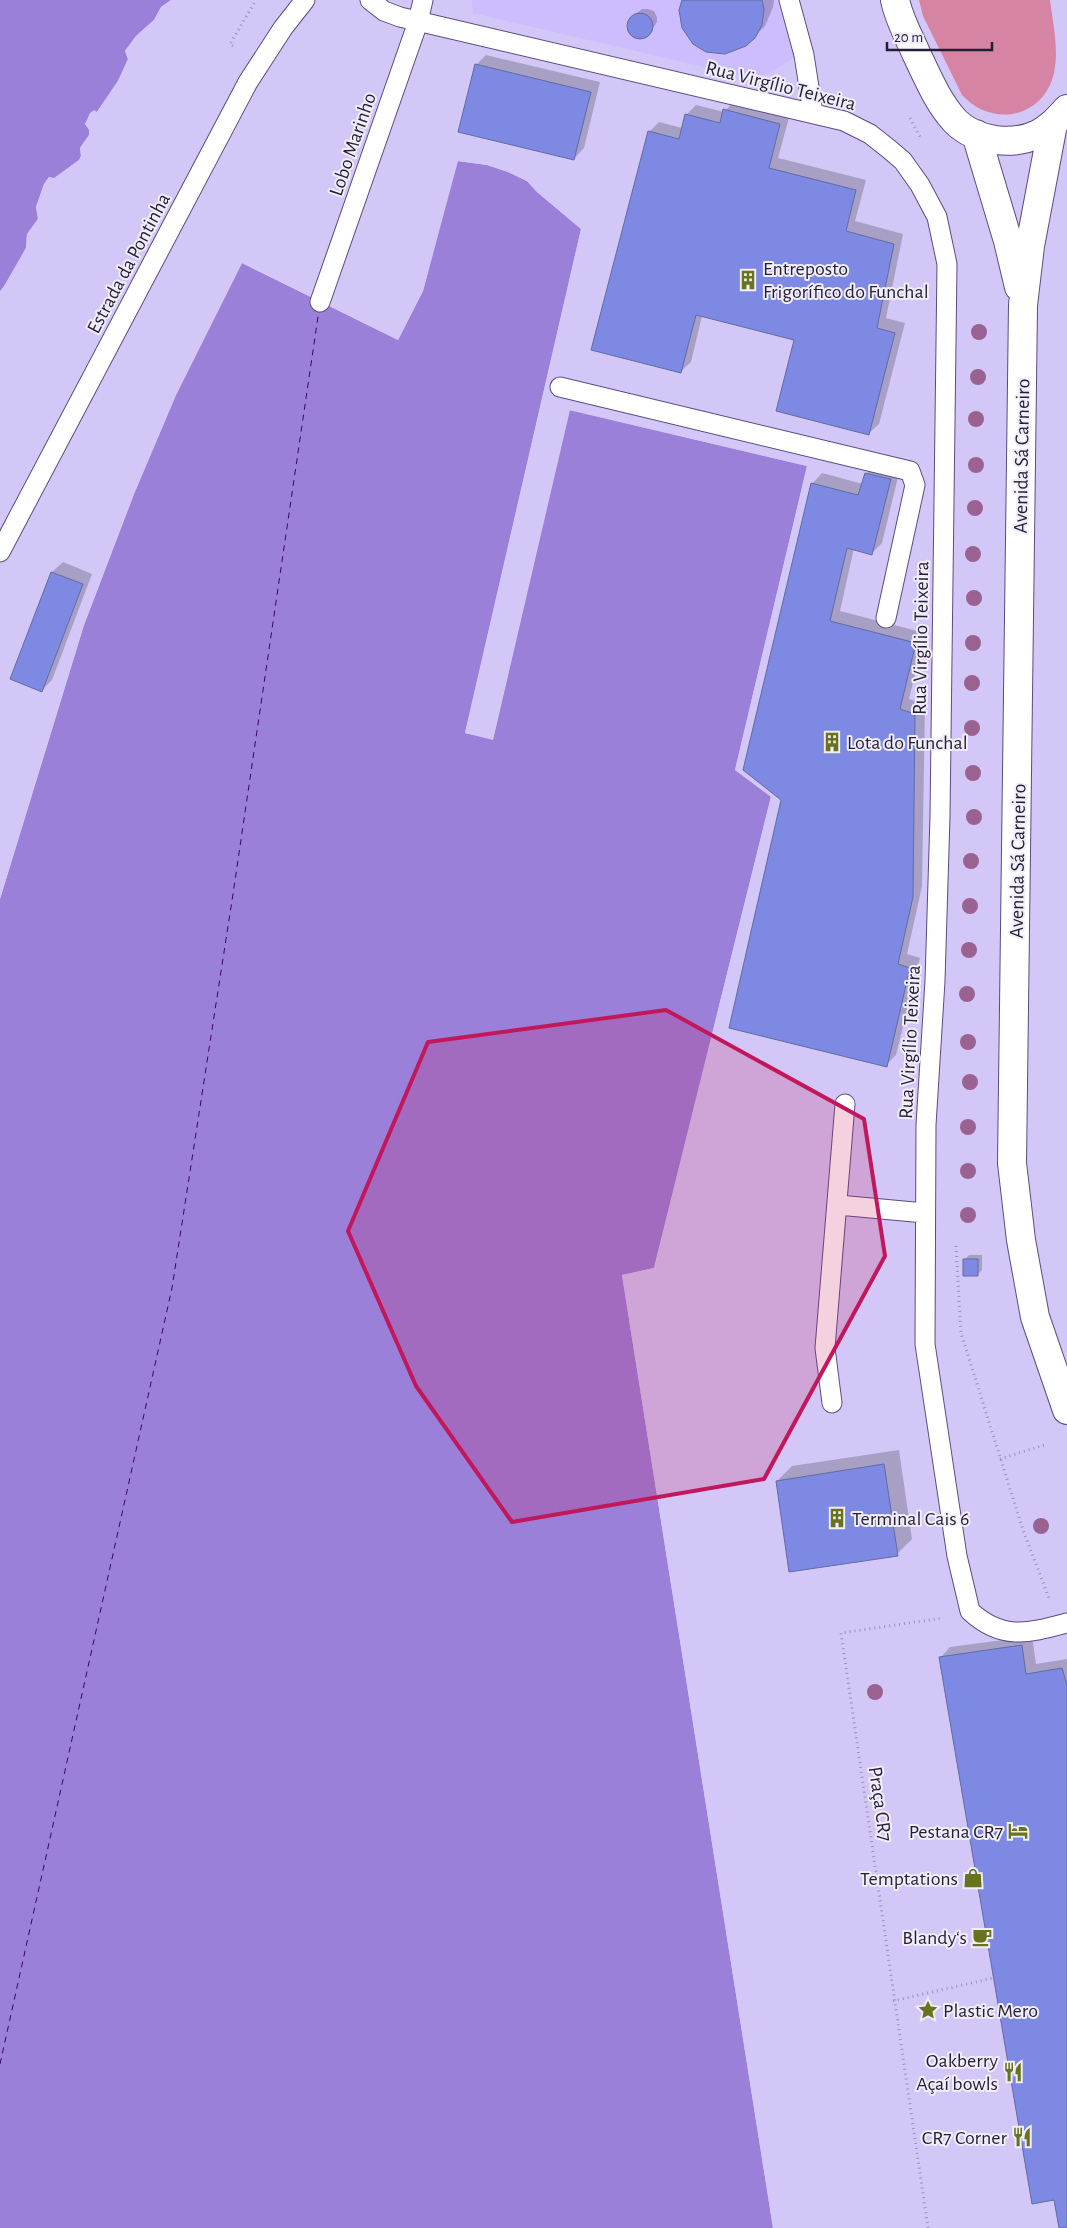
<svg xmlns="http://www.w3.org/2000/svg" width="1067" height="2228" viewBox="0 0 1067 2228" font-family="'Alegreya Sans',sans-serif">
<rect width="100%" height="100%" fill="#d3c7f7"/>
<!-- built -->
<path fill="#cdbcfe" d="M472 0H777L794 58 767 74 747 77 473 13Z"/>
<!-- green -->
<path fill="#d585a3" d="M919 0H1050C1053 23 1059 50 1054 73 1044 118 992 128 962 95L923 16Z"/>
<!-- water -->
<path fill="#9b80da" d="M0 0H171L161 7 154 20 136 36 125 51 128 59 118 81 96 113 94 111 85 124 90 130 89 135 80 148 81 156 79 160 54 179 49 177 44 184 36 207 38 219 27 234 26 248 5 285 0 291Z
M457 161 487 165 508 172 527 181 537 192 581 229 465 733 493 739 569 410 807 466 735 770 771 796 654 1268 622 1275 773 2228H0V899L84 625 134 494 176 395 242 263 398 340 423 291Z"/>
<!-- pier -->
<path fill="#d3c7f7" d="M171 0H173L172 3 163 9 155 22 138 37 128 51 130 59 120 82 98 114 92 115 88 124 92 130 91 136 82 149 83 156 81 162 55 181 50 180 46 185 38 207 41 220 30 235 28 249 7 287 0 293 26 248 27 234 38 219 36 207 44 184 49 177 54 178 79 160 81 156 80 148 89 135V130L85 124 90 113 94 110 97 112 118 81 128 59 125 51 136 36 154 20 161 7Z
M457 158 487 163 509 169 528 179 538 190 584 229 468 731 492 737 568 408 809 465 738 769 774 797 656 1269 625 1277 775 2228H773L622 1275 654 1268 771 797 735 770 807 466 570 410 493 740 465 733 581 229 537 192 527 181 508 172 487 165 458 161 423 291 398 340 242 263 176 395 134 494 84 625 0 899V891L82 624 131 493 174 394 240 262 243 261 397 337 420 290Z"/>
<!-- shadow -->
<path fill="#0003" d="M683 0H774L773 7 765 26 746 45Z
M642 9H648L654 11 657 17V22L649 34 644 37H638L632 34 629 23 631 18Z
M486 55 600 82 584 148 574 159 476 65Z
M735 100 790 114 778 158 866 180 855 221 903 234 886 318 905 323 879 424 868 434 795 340 702 316 691 362 680 372 649 132 659 122 682 128 686 115 696 105 724 112Z
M877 463 900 469 882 543 872 553 854 548 840 611 925 633 909 699 925 704 922 886 907 954 920 958 896 1055 886 1065 782 799 812 484 822 473 863 484 866 474Z
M63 562 92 574 52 680 42 690 11 678 52 572Z
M969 1255H982V1270L977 1275 964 1260Z
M899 1450 912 1539 897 1554 777 1481 792 1466Z
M1032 1636 1036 1664 1067 1659V2228H1060L940 1658 950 1647Z"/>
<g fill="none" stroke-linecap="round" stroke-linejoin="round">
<!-- ferry -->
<path stroke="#3a0274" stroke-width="1" stroke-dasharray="6 5" stroke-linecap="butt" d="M0 2064 172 1288 233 894 319 310"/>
</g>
<!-- building -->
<path fill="#7d89e2" stroke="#636ba1" d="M682 0H762L764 9 762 25 755 38 746 46 725 54 706 52 693 44 682 28 679 10Z
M627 26a13 13 0 1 1 26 0a13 13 0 1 1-26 0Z
M475 64 591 92 574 160 458 132Z
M723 109 780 124 769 168 856 190 846 231 894 244 877 328 895 333 869 435 776 411 794 340 696 315 681 373 591 350 648 131 679 139 685 114 720 123Z
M865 473 891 479 872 555 847 548 830 621 916 643 900 709 915 714 913 897 898 964 910 968 887 1067 729 1028 781 800 743 770 811 483 858 495Z
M51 572 83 584 42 692 10 679Z
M963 1259H978V1276H963Z
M884 1464 898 1556 789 1572 776 1481Z
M1022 1645 1026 1674 1062 1668 1067 1685V2228H1059L1054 2200 1032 2204 939 1657Z"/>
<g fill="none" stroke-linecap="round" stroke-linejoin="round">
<defs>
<path id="service" d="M370 0 384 11 400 17 844 121 870 134 889 149 903 161 920 185 937 217 947 264 940 816 935 981 926 1125 925 1344 957 1556 970 1611C1002 1641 1029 1633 1067 1623
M789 0 804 55 813 113
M320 302 418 22 423 0
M560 387 910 471 915 485 886 618
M0 552 248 82 283 28 305 0
M838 1205 925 1213
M832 1403 825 1348 845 1104"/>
<path id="secondary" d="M895 0C899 19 908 35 916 53 927 76 938 103 956 122 977 142 1013 146 1038 134 1050 128 1058 119 1067 109
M1053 124 1030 246 1023 305 1012 1163 1021 1240 1035 1317 1067 1410
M976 134 1008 241 1019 287"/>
</defs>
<!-- service casing -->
<use href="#service" stroke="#5b4c80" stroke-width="21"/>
<!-- secondary casing -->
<use href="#secondary" stroke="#5b4c80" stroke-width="30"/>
<!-- path -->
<path stroke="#9b91b9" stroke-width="3" stroke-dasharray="1 4" stroke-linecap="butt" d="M233 46 230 44 256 0
M910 118 920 137
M956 1246 961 1333 1023 1530 1049 1598
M1000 1459 1044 1445
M893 2001 993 1978
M928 2228 841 1633 943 1618"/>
<!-- service -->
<use href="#service" stroke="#fff" stroke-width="19"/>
<!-- secondary -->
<use href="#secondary" stroke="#fff" stroke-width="28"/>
</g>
<!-- trees -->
<g fill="#9a6291">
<circle cx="979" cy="332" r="8"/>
<circle cx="978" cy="377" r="8"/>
<circle cx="976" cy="419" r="8"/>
<circle cx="976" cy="465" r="8"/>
<circle cx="975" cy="508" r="8"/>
<circle cx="973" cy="554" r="8"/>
<circle cx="974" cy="598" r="8"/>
<circle cx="973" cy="643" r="8"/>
<circle cx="972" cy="683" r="8"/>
<circle cx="972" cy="728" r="8"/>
<circle cx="973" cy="773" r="8"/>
<circle cx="974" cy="817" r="8"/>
<circle cx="971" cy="861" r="8"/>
<circle cx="970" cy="906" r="8"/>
<circle cx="969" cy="950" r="8"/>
<circle cx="967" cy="994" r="8"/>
<circle cx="968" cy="1042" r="8"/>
<circle cx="970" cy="1082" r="8"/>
<circle cx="968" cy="1127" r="8"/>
<circle cx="968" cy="1171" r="8"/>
<circle cx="968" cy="1215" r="8"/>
<circle cx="1041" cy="1526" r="8"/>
<circle cx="875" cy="1692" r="8"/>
</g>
<!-- marked area -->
<path fill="#c2185b" fill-opacity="0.2" stroke="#c2185b" stroke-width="4" stroke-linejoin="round" d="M666 1010 864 1119 885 1256 764 1479 512 1522 416 1386 348 1231 428 1042Z"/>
<!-- icons -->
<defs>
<symbol id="building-bare" viewBox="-9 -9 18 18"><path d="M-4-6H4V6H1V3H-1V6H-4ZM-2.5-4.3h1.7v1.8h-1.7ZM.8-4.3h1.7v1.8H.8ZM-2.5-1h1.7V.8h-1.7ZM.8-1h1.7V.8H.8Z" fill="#69731d" stroke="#f1eefa" stroke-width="2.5" paint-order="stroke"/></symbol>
<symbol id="hotel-bare" viewBox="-9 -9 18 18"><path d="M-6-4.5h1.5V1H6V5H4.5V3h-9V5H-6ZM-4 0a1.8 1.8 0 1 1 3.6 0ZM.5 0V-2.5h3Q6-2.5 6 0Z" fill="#69731d" stroke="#f1eefa" stroke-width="2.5" paint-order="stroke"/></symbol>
<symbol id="shop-bare" viewBox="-9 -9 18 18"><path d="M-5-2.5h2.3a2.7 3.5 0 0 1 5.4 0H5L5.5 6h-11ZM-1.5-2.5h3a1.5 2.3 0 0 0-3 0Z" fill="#69731d" stroke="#f1eefa" stroke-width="2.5" paint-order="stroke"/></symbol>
<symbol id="cafe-bare" viewBox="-9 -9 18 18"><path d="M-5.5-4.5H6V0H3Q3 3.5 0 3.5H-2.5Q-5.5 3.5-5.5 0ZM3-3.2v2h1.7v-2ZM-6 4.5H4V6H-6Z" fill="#69731d" stroke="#f1eefa" stroke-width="2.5" paint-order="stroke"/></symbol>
<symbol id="sight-bare" viewBox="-9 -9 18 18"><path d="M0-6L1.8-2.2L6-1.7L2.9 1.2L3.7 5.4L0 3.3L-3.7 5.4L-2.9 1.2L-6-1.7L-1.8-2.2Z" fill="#69731d" stroke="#f1eefa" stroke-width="2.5" paint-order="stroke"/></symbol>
<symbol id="restaurant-bare" viewBox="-9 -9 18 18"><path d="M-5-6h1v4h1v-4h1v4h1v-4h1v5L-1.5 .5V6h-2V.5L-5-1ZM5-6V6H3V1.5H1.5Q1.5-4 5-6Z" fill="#69731d" stroke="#f1eefa" stroke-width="2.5" paint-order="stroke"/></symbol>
</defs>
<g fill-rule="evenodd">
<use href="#building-bare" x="734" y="266" width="28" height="28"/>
<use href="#building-bare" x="818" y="728" width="28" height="28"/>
<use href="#building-bare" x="823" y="1504" width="28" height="28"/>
<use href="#hotel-bare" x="1004" y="1817" width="28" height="28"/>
<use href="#shop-bare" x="959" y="1864" width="28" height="28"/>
<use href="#cafe-bare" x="968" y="1923" width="28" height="28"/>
<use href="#sight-bare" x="914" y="1996" width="28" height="28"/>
<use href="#restaurant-bare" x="999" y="2058" width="28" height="28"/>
<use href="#restaurant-bare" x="1008" y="2123" width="28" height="28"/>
</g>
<g text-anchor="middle" stroke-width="4" stroke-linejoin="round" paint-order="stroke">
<!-- street labels -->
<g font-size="20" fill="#241e34" stroke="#f1eefa">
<text transform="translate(781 85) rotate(14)" y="7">Rua Virgílio Teixeira</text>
<text transform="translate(352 144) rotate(-71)" y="7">Lobo Marinho</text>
<text transform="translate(128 263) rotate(-62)" y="7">Estrada da Pontinha</text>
<text transform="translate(1021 456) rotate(-89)" y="7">Avenida Sá Carneiro</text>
<text transform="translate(920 638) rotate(-89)" y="7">Rua Virgílio Teixeira</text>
<text transform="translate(1017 861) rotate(-89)" y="7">Avenida Sá Carneiro</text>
<text transform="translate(909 1042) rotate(-87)" y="7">Rua Virgílio Teixeira</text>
<text transform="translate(881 1804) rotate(82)" y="7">Praça CR7</text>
</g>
<!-- poi labels -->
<g font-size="20" fill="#241e34" stroke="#f1eefa" text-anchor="end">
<text x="763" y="275" text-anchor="start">Entreposto<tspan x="763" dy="23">Frigorífico do Funchal</tspan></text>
<text x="847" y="749" text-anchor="start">Lota do Funchal</text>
<text x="852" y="1525" text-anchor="start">Terminal Cais 6</text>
<text x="1003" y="1838">Pestana CR7</text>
<text x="958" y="1885">Temptations</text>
<text x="967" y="1944">Blandy‘s</text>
<text x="943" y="2017" text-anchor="start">Plastic Mero</text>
<text x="998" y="2067">Oakberry<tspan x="998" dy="23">Açaí bowls</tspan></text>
<text x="1007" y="2144">CR7 Corner</text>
</g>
</g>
<!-- scale -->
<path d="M887 42v8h105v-8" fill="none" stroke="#241e34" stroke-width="2.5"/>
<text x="894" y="42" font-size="15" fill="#241e34" stroke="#f1eefa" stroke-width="4" paint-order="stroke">20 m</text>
</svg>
